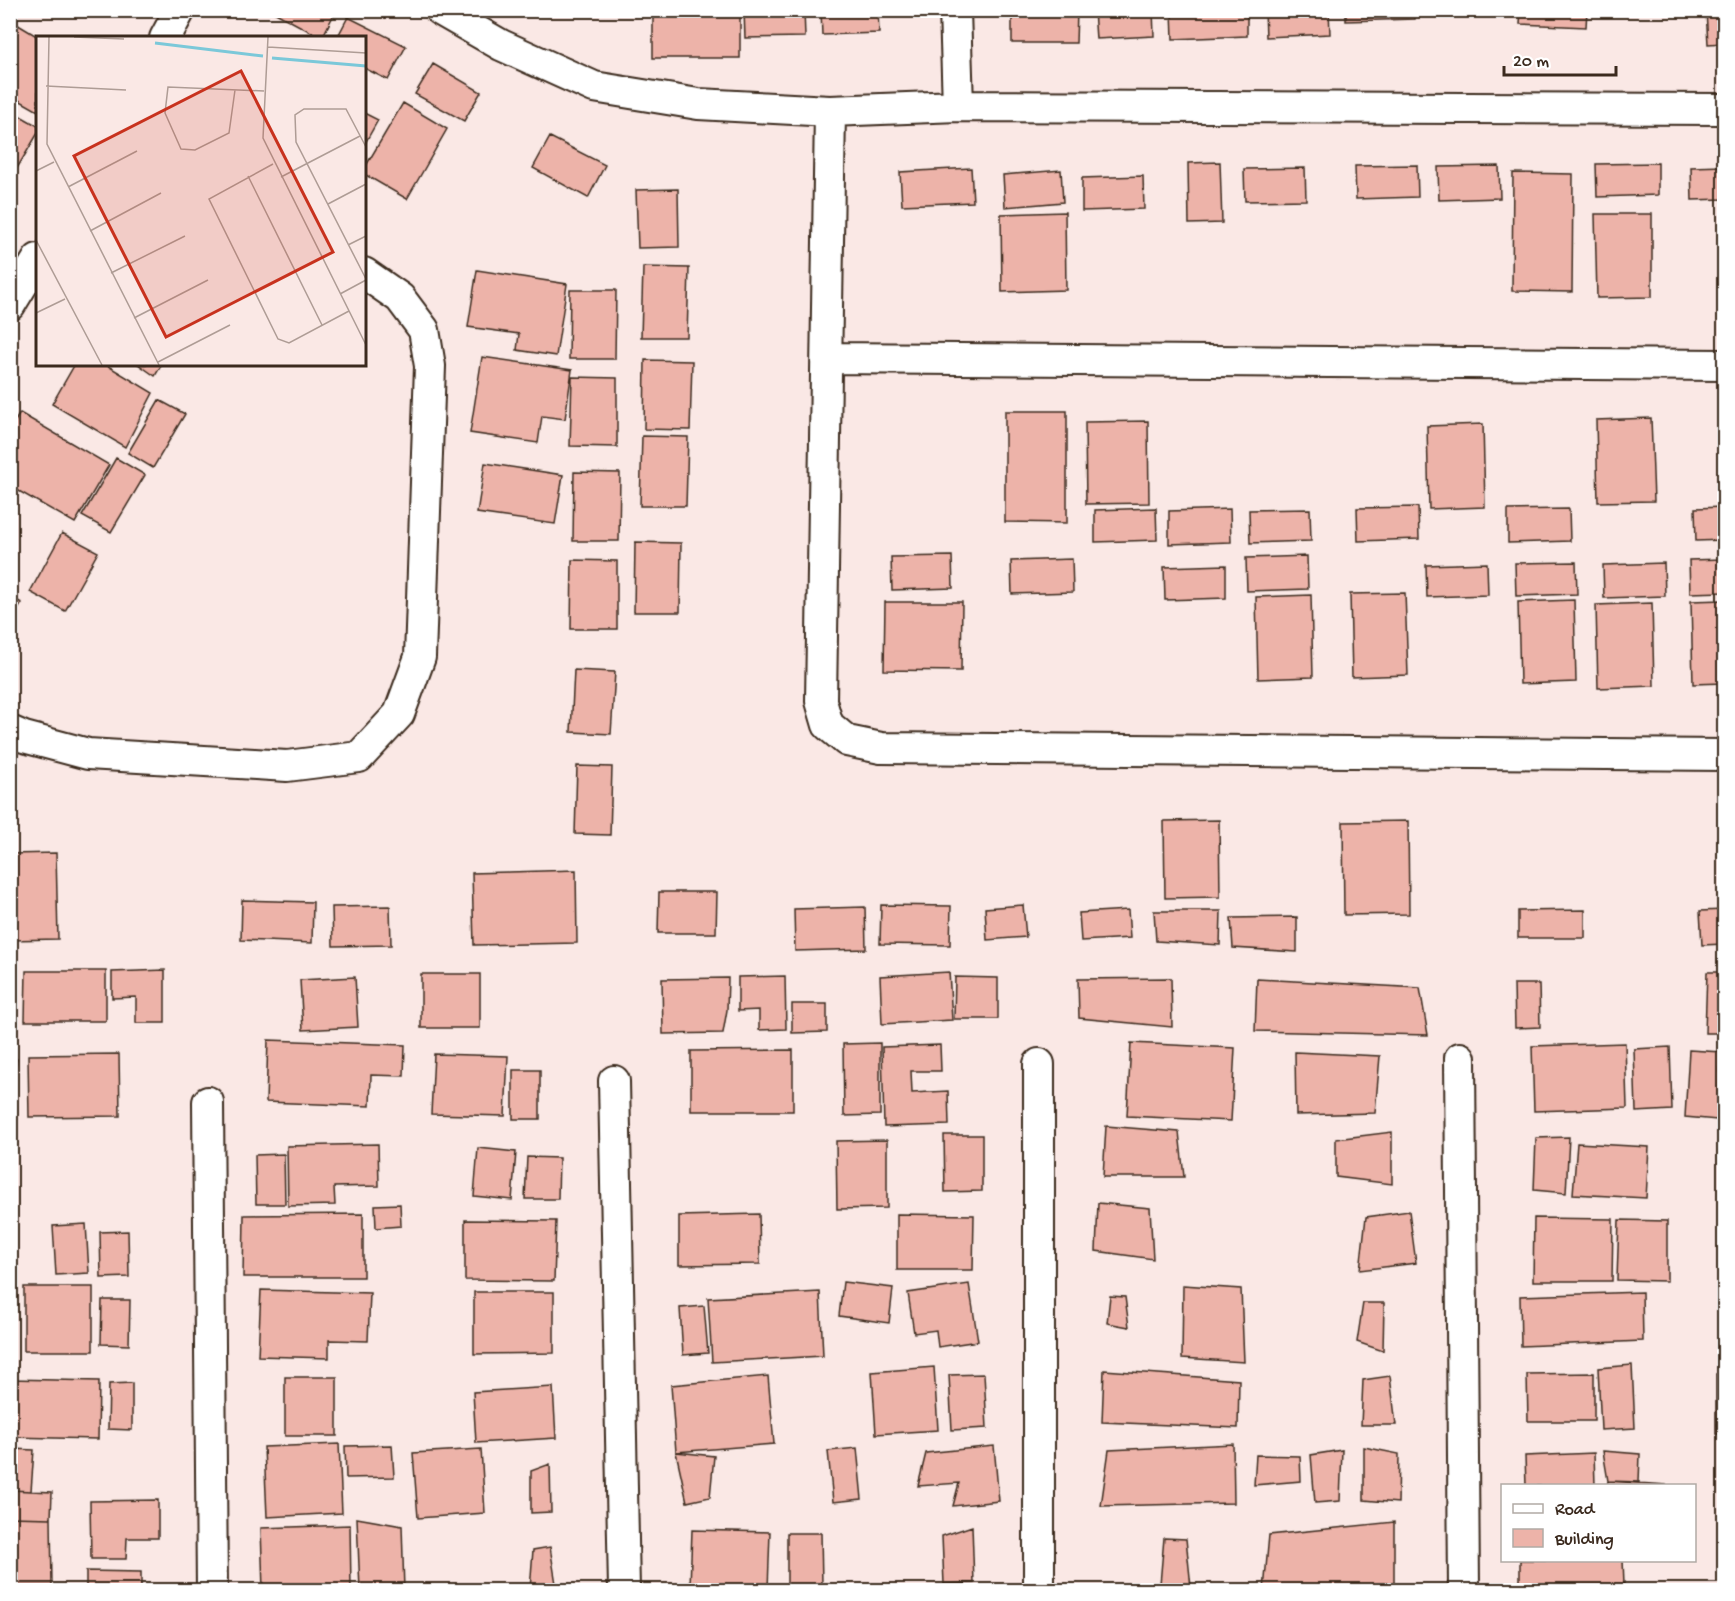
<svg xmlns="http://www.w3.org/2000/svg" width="1735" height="1601" viewBox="0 0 1735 1601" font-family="'Gochi Hand',sans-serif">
<rect width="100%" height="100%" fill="#fae8e5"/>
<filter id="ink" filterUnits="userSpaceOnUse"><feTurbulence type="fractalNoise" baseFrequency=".0167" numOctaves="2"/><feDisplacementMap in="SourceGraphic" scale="12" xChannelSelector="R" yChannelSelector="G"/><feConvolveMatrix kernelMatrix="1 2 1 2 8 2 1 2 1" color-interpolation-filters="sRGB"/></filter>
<g filter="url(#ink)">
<!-- building -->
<path fill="#edb3a9" stroke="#3b2a1e" stroke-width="1.5" d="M270 10H336L322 38Z
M653 10H740V58H653Z
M744 10H804L805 37 745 38Z
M821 10H878L879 33 822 35Z
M1012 10H1077L1076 43H1012Z
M1094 10H1153L1154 36 1096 39Z
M1172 10H1247V36L1173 39Z
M1265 10H1329L1330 34 1266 37Z
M1346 10H1415V19L1346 21Z
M1521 10H1587L1586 27 1520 24Z
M1706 10H1724V43L1708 44Z
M348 17 406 46 388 80 364 68V38H337Z
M10 20 40 38H38V111L10 95Z
M433 64 481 92 464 121 415 94Z
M403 103 447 129 407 199 364 174V169Z
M10 110 38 126V133L10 180Z
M364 113 378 120 364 145Z
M550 137 605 165 588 198 533 168Z
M1220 162 1222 223 1189 224 1188 163Z
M1658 163V195L1597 197 1596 164Z
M1417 165 1418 197 1356 199 1355 166Z
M1499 166 1500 198 1439 200 1438 167Z
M1724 166V199L1692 200 1691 167Z
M971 168 973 202 902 205 900 172Z
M1305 168 1306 200 1245 201 1244 169Z
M1061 170 1063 202 1005 207 1003 175Z
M1513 173 1573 174 1572 292 1512 291Z
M1143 176 1144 209 1082 211V178Z
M678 189 679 247 638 248 636 190Z
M1065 212 1066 290 1002 292 1001 214Z
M1595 214H1652V297L1597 298Z
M643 267 689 268 687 337H641Z
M477 270 567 284 556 356 517 350 519 334 468 327Z
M570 290H616L615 359H569Z
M482 357 572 370 565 419 542 416 538 443 470 433Z
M645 360 692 361 690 430 644 429Z
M75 364H105L153 393 125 447 52 404Z
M138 364H162L155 376Z
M572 377 617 378V447L570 446Z
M159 400 185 414 153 468 128 453Z
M1005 411H1067V523L1005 522Z
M20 413 109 465 75 523 10 486V429Z
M1651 418 1654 501 1598 502 1596 420Z
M1148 421 1149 503 1086 504 1085 422Z
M1483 424 1485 507 1429 509 1427 426Z
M642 436 688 437 686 506H640Z
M116 458 145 475 111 532 82 516Z
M485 463 563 475 555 524 477 513Z
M574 472 620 473 619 541H573Z
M1418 507 1419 539 1358 541 1357 508Z
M1724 507V540L1696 541 1695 508Z
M1156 508 1157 540 1095 542V510Z
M1230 509 1231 542 1169 544V511Z
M1310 509 1311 541 1250 543 1249 510Z
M1569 509 1570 541 1508 543V510Z
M62 533 98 552 65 611 30 592Z
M635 542 681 543 680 612H634Z
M952 556 953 588 892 590 891 557Z
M1307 556 1308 589 1247 591 1246 558Z
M1072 559 1073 592 1012 594 1011 561Z
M1724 559V592L1690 593 1689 560Z
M572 560 617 561V629H571Z
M1576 562 1577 594 1516 596 1515 563Z
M1487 563 1488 595 1427 597 1426 565Z
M1664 563 1665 596 1604 598 1603 565Z
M1226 565V598L1165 600 1164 567Z
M1405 593 1408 675 1352 677 1350 594Z
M1311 595 1313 677 1258 679 1256 597Z
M10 597 22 603 10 622Z
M1574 600 1576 682 1520 684 1518 602Z
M1724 600V683L1693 684 1691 601Z
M885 602H962L961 671 884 670Z
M1652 603 1654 686 1598 688 1596 605Z
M574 670 615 672 611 734 571 732Z
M577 766 612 767 610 835 575 834Z
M1219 820 1220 897 1165 898 1164 821Z
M1408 821 1409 914 1344 915 1343 822Z
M56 853 58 939 10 940V854Z
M576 870 577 943 474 945 472 873Z
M659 892H717L716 933H658Z
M242 900 313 902 312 943 241 940Z
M881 905 951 906 950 945 880 944Z
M1023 905 1026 937 987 940 985 908Z
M390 906 391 945 333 946 332 907Z
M865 907 866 949 795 951 794 909Z
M1128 910 1130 938 1081 941 1079 913Z
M1585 910V938H1518V911Z
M1724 910V944L1702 945 1700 911Z
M1154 911H1221L1220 945 1156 941Z
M1297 917V952L1233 948 1231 918Z
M165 970V1023H136V997L112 998V972Z
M26 971H106V1021H25Z
M949 972 952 1020 882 1024 880 976Z
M1707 972H1724V1033H1705Z
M421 974H480V1028H421Z
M785 976 786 1029 759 1030V1010L738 1011V977Z
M355 977 358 1027 303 1030 300 980Z
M955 977 998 978V1019H954Z
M728 978 727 1010 723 1033 663 1034 662 979Z
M1171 978 1172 1027 1079 1018 1078 979Z
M1257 979 1420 988 1428 1035 1255 1031Z
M1514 984H1539L1540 1027 1515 1028Z
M792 1004H827V1032L792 1033Z
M268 1040 405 1045 404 1076 371 1075 370 1106 266 1102Z
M880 1043V1115L844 1116 843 1044Z
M1131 1043 1235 1048 1231 1121 1127 1116Z
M1625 1043 1627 1108 1534 1111 1532 1046Z
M940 1045 941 1071H911L912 1093 948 1091 949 1125 884 1127 882 1047Z
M1670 1047 1672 1110 1636 1112 1634 1049Z
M793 1050V1111H691V1051Z
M1689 1050 1721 1052 1717 1120 1685 1117Z
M1295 1052 1380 1056 1375 1113 1296 1115Z
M119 1054 120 1116 29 1117 28 1055Z
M434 1054 508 1056 505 1116 431 1114Z
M10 1059H17L10 1120Z
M513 1070H540V1119H513Z
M1106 1126 1179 1132 1184 1177H1103Z
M1392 1132V1184L1336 1177V1139Z
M944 1135H982V1191L945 1192Z
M1569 1137 1566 1193 1534 1190 1536 1138Z
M887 1140V1208L837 1209 836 1141Z
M1577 1143 1649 1147 1646 1198 1573 1194Z
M378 1144 379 1186 334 1187 335 1205 288 1206 287 1146Z
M478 1148 516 1152 512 1200 474 1196Z
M284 1154 285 1204H256L255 1155Z
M527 1157 559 1158 558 1199H525Z
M1098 1203 1150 1208 1153 1259 1096 1251Z
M400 1204 401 1226 376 1228 375 1205Z
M1409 1211 1416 1263 1360 1270 1366 1217Z
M363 1214V1277H243L244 1215Z
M759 1214 760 1264 679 1265V1216Z
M897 1214 974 1215 973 1270H897Z
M1534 1218 1613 1219 1612 1281H1533Z
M465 1220 556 1221 554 1281 465 1280Z
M1619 1220 1667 1221V1281L1617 1280Z
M86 1224 89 1273 56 1275 53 1226Z
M128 1231 129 1277 101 1278 100 1232Z
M843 1282 893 1288 889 1323 839 1316Z
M969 1284 978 1341 938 1347 936 1330 914 1333 908 1293Z
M1183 1285 1241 1289 1244 1362 1182 1358Z
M24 1287H93V1351H24Z
M261 1290 370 1293 368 1341 329 1340V1358L258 1356Z
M474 1292H554V1353L474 1354Z
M820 1292 823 1356 712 1362 708 1298Z
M1642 1292 1643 1341 1521 1346 1520 1296Z
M1110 1296 1125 1297 1129 1327 1107 1323Z
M102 1300H130L129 1345 101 1344Z
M1363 1303H1384L1383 1351 1357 1342Z
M704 1306 708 1353 683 1355 680 1308Z
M1632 1365 1635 1428 1601 1430 1598 1368Z
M934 1367 938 1430 876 1434 872 1372Z
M1104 1370 1239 1380 1238 1428 1102 1422Z
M1594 1373V1421H1528L1527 1374Z
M1724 1373V1434H1716V1374Z
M984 1374 987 1428 952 1430 949 1375Z
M768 1376 774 1444 676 1452 671 1385Z
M1390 1376 1396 1425H1361L1363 1380Z
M285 1377H337V1436H285Z
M10 1379 99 1381 98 1439 10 1437Z
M132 1383V1430L108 1429 109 1384Z
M553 1387 556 1438 476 1443 473 1392Z
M339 1444 342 1513 267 1517 264 1447Z
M1233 1444 1234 1503 1101 1506 1109 1450Z
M392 1445 394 1477 346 1478 345 1446Z
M994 1446 999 1501 953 1506 959 1483 918 1486 926 1453Z
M1364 1447 1399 1454 1398 1503 1364 1500Z
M857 1448 862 1499 833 1502 828 1451Z
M10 1449 34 1450 31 1491 10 1490Z
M481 1449 485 1513 418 1518 413 1453Z
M1342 1450 1340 1501 1315 1503 1311 1455Z
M1603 1451 1640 1454 1639 1482 1608 1481Z
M676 1452 714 1456 710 1497 687 1502Z
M1594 1453 1595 1486H1526L1525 1456Z
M1256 1455 1300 1456 1301 1481 1254 1485Z
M550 1464 551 1512 531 1513V1471Z
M1608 1481 1666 1485V1486H1607Z
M10 1490 52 1492 51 1518 10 1517Z
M158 1500V1538H127L126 1559H91L90 1501Z
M10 1517 51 1518 52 1586H10Z
M357 1518 402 1526 404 1590H360Z
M1394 1522V1590H1264L1269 1535Z
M350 1525 351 1590H263L261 1528Z
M972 1526 974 1583 944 1584 942 1536Z
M692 1530 770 1532 768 1589 690 1587Z
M787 1533H821L822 1585H787Z
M1723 1533 1724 1590H1721Z
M1164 1538 1186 1539 1191 1587 1160 1584Z
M550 1547 557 1590H530L533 1550Z
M1520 1560H1623L1624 1584 1520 1587Z
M86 1571 141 1572V1590H86Z
M10 1586H52V1590H10Z"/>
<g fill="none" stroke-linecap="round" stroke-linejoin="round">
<defs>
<path id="minor" d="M440 10 501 45 594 87 698 104 830 111 958 106 1724 109
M955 10 958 106
M165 38 180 10
M830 111 821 701 828 725 847 741 881 748 1724 755
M10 305 38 259
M828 358 1724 365
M10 731 24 737 88 754 287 766 359 757 399 714 420 657 430 366 424 330 400 298 364 273
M1460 1058 1464 1590
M614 1081 624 1590
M208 1102 212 1590
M1039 1590V1064"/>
</defs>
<!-- minor casing -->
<use href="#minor" stroke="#3b2a1e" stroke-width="34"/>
<!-- minor -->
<use href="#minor" stroke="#fff" stroke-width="30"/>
</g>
</g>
<!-- overview -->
<g transform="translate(36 36)">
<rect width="330" height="330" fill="#fae8e5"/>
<path fill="none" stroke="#7bc8d9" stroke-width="3" d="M119 7 227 20M236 22 330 30"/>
<path fill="none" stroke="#ae9c95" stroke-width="1.5" d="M13 1 11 108 123 329M38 1 88 3M232 1 227 102 330 309M232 11 330 17M10 50 90 54M199 54 193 97 159 114 145 113 129 77 132 51 228 55M330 111 310 73H268L259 79 260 106 330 243M237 128 173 163 242 303 253 307 313 275M0 135 18 126M212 140 286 289M245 141 324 100M32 151 101 115M292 168 330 148M54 195 125 157M0 204 66 329M312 209 330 200M75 237 149 200M304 258 330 244M0 277 29 263M98 282 172 244M122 326 194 289"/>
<path fill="#c8321e" fill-opacity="0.15" stroke="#c8321e" stroke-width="3" d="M205 35 297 216 130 301 38 120Z"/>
<rect width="330" height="330" fill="none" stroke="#3b2a1e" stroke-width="3"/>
</g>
<!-- margin -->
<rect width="1735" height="1601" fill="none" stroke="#fff" stroke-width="36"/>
<rect x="18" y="18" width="1699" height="1565" fill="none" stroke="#3b2a1e" stroke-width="2" filter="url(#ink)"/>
<!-- legend -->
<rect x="1501" y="1484" width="195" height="78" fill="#ffffff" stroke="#b1aaa5" stroke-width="1.5"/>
<rect x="1513" y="1504" width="30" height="9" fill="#ffffff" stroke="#b1aaa5" stroke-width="1.5"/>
<text x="1555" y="1514" font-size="18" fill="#3b2a1e">Road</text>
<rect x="1513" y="1529" width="30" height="18" fill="#edb3a9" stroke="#b1aaa5" stroke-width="1.5"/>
<text x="1555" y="1544" font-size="18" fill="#3b2a1e">Building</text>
<!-- scale -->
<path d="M1504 66v9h112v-9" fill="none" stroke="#3b2a1e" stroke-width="3"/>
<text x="1513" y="66" font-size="18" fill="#3b2a1e" stroke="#ffffff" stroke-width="4.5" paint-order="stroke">20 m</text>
</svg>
